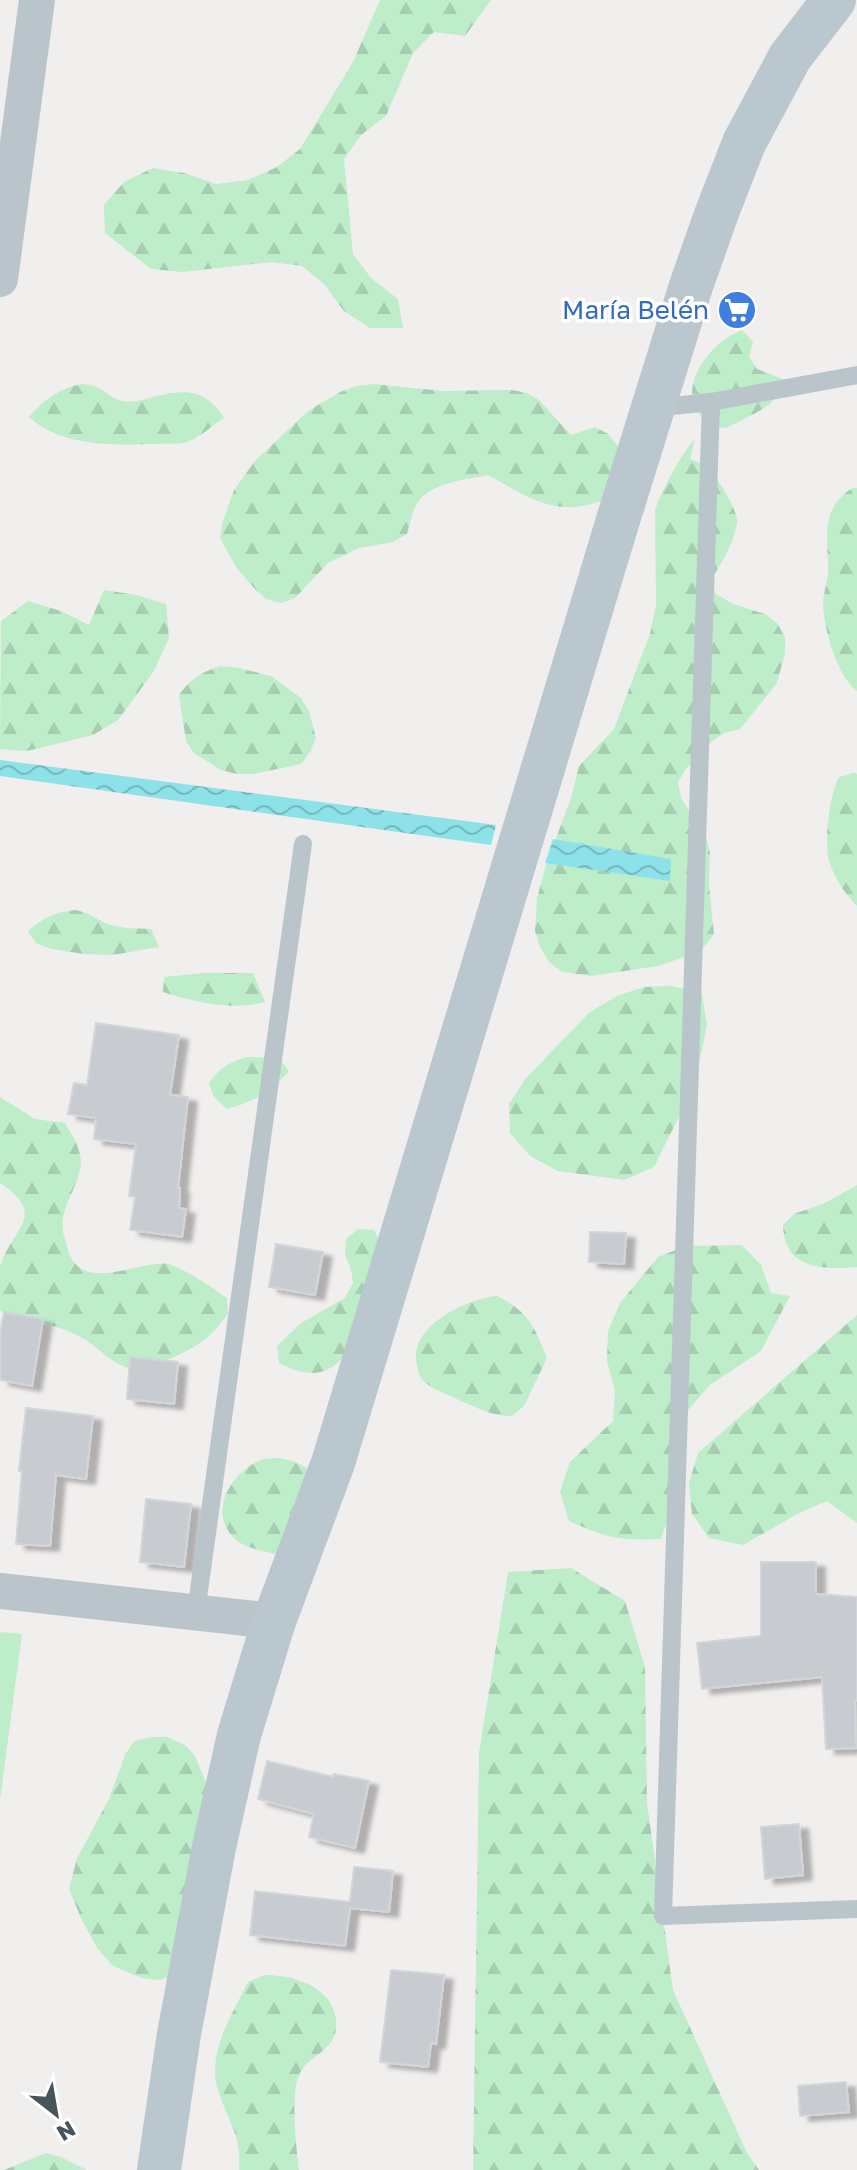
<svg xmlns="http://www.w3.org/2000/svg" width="857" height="2170" viewBox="0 0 857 2170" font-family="'Golos Text',sans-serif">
<defs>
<pattern id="forest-firs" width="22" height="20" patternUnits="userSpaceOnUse" patternTransform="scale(2)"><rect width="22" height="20" fill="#beedca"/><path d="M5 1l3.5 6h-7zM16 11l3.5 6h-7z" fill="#a5cdb0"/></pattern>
<pattern id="water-waves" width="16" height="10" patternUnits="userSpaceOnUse" patternTransform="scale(2)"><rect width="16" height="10" fill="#8de1e8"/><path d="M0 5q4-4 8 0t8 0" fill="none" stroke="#75b9bf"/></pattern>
<filter id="shadow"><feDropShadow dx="9" dy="5" stdDeviation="2" flood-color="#0004"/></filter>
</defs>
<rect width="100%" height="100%" fill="#f1eeee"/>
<!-- forest -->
<path fill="url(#forest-firs)" d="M380 0H491L465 36 434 32 413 53 386 116 361 135 344 159 353 254 371 278 398 299 403 328H370L344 311 324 284 302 266 272 262 182 272 151 269 105 233 104 205 124 182 153 168 184 173 216 184 248 180 277 167 300 149 353 62Z
M742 330 753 342 749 357 757 369 788 381 769 405 754 414 726 428 711 427C703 419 695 411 693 400 687 372 717 339 742 330Z
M81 384C104 385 104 395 121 401 128 403 139 401 146 399 179 390 204 385 224 418 214 424 198 439 187 442 179 445 165 443 156 444 114 445 61 447 29 417 44 399 59 389 81 384Z
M374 384 443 391 512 390 527 393 539 400 571 435 595 427 608 434 618 446 603 500C556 519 528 497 488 475 465 480 432 482 417 503 412 511 410 524 407 534L393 542 359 548 328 563 295 598 281 603 266 599 255 589 236 567 220 538 223 521 234 490 255 461 308 411 340 392 356 386Z
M695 438 690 459C696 461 702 463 707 467 716 476 738 509 737 522 735 541 721 564 711 580L716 594 733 604 765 614 777 623 785 637V653L777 683 740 729 724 733 712 741 685 770 678 782 681 798 706 838 710 852 709 885 714 934 705 946 693 954 658 966 591 976 562 972 549 962 540 947 535 931 537 898 546 865 571 798 579 766 614 729 650 634 656 605 655 510C664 485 679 459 695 438Z
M852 488H857V691C837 676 824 629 823 605 823 594 827 584 828 573 829 539 818 511 852 488Z
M104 590 136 595 166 604 169 638 154 671 118 720 93 735 27 751 0 749 1 621 28 601 61 611 89 625Z
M220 666 239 668 271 676 301 698 309 711 316 738 310 752 301 764 254 774H237L221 770 194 753 186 741 179 695C191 678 201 673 220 666Z
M854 773 857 774V906C845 894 832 875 828 857 825 836 829 797 839 777Z
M75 910C91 913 92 917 105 923 119 929 136 928 151 929L159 947 113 955 84 954 51 949 36 943 28 931C43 918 55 912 75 910Z
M203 973H253L265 1002C232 1011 195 1002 163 992L164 977Z
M672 986 702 994 707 1024 695 1084 654 1167 624 1180 558 1171 530 1156 510 1133 509 1104 526 1078 590 1012 617 996 644 987Z
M246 1057 279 1058 289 1071C272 1091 252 1103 227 1109L214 1097 209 1084C219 1068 228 1063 246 1057Z
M0 1097 35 1119 65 1123C70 1132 77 1141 79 1151 89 1180 53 1208 65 1239 67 1246 69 1257 74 1262 94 1288 143 1260 168 1264 182 1267 214 1289 227 1298L228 1314C220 1323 213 1334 203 1341 190 1351 145 1372 129 1368 109 1363 95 1343 77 1335 53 1324 25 1318 0 1311 0 1298 0 1280 0 1267 10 1230 50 1216 0 1183Z
M857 1185V1267C822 1270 784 1269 783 1225L794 1214 825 1203Z
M358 1229 374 1230 381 1244 348 1350C330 1378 307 1378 279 1363L277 1346 301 1323 345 1298 353 1283 351 1269 345 1255 346 1239Z
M742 1245 761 1265 771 1293 790 1296 761 1351 710 1385 688 1410 672 1507 661 1539C621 1541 606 1538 569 1521L560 1492 570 1462 613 1421 615 1391 607 1361 608 1331 620 1303 658 1257 686 1246Z
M497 1296C529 1312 534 1326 547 1358L524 1406 512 1416C491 1416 478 1408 459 1400 448 1394 429 1389 421 1378 418 1374 417 1365 416 1360 413 1324 467 1299 497 1296Z
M857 1315V1523L827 1501 799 1513 743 1545 709 1538 692 1514 689 1483 698 1453Z
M280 1458 295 1462 311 1470 280 1555C265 1551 244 1549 233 1537 208 1510 232 1472 261 1460 266 1458 274 1458 280 1458Z
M571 1568 625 1601 645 1667 647 1803 673 1990 747 2153 759 2170H473L479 1753 508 1572Z
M152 1737H167L185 1745 195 1756 209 1790 174 1976 158 1980 142 1978 113 1966 97 1948 81 1918 69 1889 77 1858 109 1799 125 1755 134 1741Z
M264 1975C292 1975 331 1985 336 2019 337 2027 336 2035 331 2042 321 2056 304 2060 298 2078 291 2099 296 2147 299 2170H239C242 2135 229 2124 219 2093 205 2055 232 2015 248 1982Z
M46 2153 61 2157 87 2170H4Z"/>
<!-- pitch -->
<path fill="#beedca" d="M0 1632 22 1634 0 1800Z"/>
<!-- water -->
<path fill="url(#water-waves)" d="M0 760 496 825 491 845 0 776Z
M553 839 671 859 670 881 545 863Z"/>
<!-- building -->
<path fill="#c8ccd1" stroke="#d2d5d9" stroke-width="2" filter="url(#shadow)" d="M96 1023 179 1035 170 1095 188 1097 178 1188H180L179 1208 186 1209 182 1237 130 1230 135 1197 129 1196 136 1144 94 1139 96 1118 68 1114 74 1083 87 1085Z
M590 1232 626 1233 624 1264 589 1262Z
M276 1244 323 1252 315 1295 269 1287Z
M4 1312 43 1319 32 1386 0 1380V1334Z
M130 1357 178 1362 174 1404 127 1399Z
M26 1408 93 1416 86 1479 56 1475 50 1546 16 1544 22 1471H19Z
M146 1499 191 1504 184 1567 140 1562Z
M761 1562H816V1594L857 1597V1701H855L856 1748 826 1749 822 1677 702 1689 697 1643 761 1636Z
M267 1761 333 1777 334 1774 369 1781 355 1848 309 1837 314 1814 258 1799Z
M799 1824 803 1875 765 1879 761 1827Z
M354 1867 393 1871 389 1912 350 1908 345 1946 250 1935 255 1891 350 1902Z
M391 1970 444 1975 436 2044 431 2043 428 2067 380 2062Z
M846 2082 849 2112 800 2116 798 2086Z"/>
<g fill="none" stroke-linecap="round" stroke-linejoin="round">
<!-- lane -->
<path stroke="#bac4cb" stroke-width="18" d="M711 402 663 1916 857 1909
M653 408 711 402 857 375
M196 1612 303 844"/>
<!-- street -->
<path stroke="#bac4cb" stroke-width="36" d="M0 279 37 0
M0 1591 274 1621"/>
<!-- secondary -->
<path stroke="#bac7cf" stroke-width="44" d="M159 2170 179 2034 214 1847 239 1735 274 1621 333 1463 618 520 691 286 716 215 744 143 790 57 834 0"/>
</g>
<!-- icons -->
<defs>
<symbol id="supermarket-disc" viewBox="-11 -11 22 22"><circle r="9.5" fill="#3f7fe0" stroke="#fff"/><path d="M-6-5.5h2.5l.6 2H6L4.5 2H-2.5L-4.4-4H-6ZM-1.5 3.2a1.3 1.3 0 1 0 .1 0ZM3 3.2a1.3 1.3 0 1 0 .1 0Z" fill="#fff"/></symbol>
</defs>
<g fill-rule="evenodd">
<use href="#supermarket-disc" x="715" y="288" width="44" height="44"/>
</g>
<g text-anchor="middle" stroke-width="7" stroke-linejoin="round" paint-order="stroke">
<!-- shop labels -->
<g font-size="26" fill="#366cbe" stroke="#fff" text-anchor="end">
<text x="709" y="319">María Belén</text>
</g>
</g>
<!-- north arrow -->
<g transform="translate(56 2114) rotate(149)" stroke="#ffffff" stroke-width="6" paint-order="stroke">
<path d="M0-6L14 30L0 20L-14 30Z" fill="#47545b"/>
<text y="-12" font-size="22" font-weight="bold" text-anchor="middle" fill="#47545b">N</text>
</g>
</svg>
